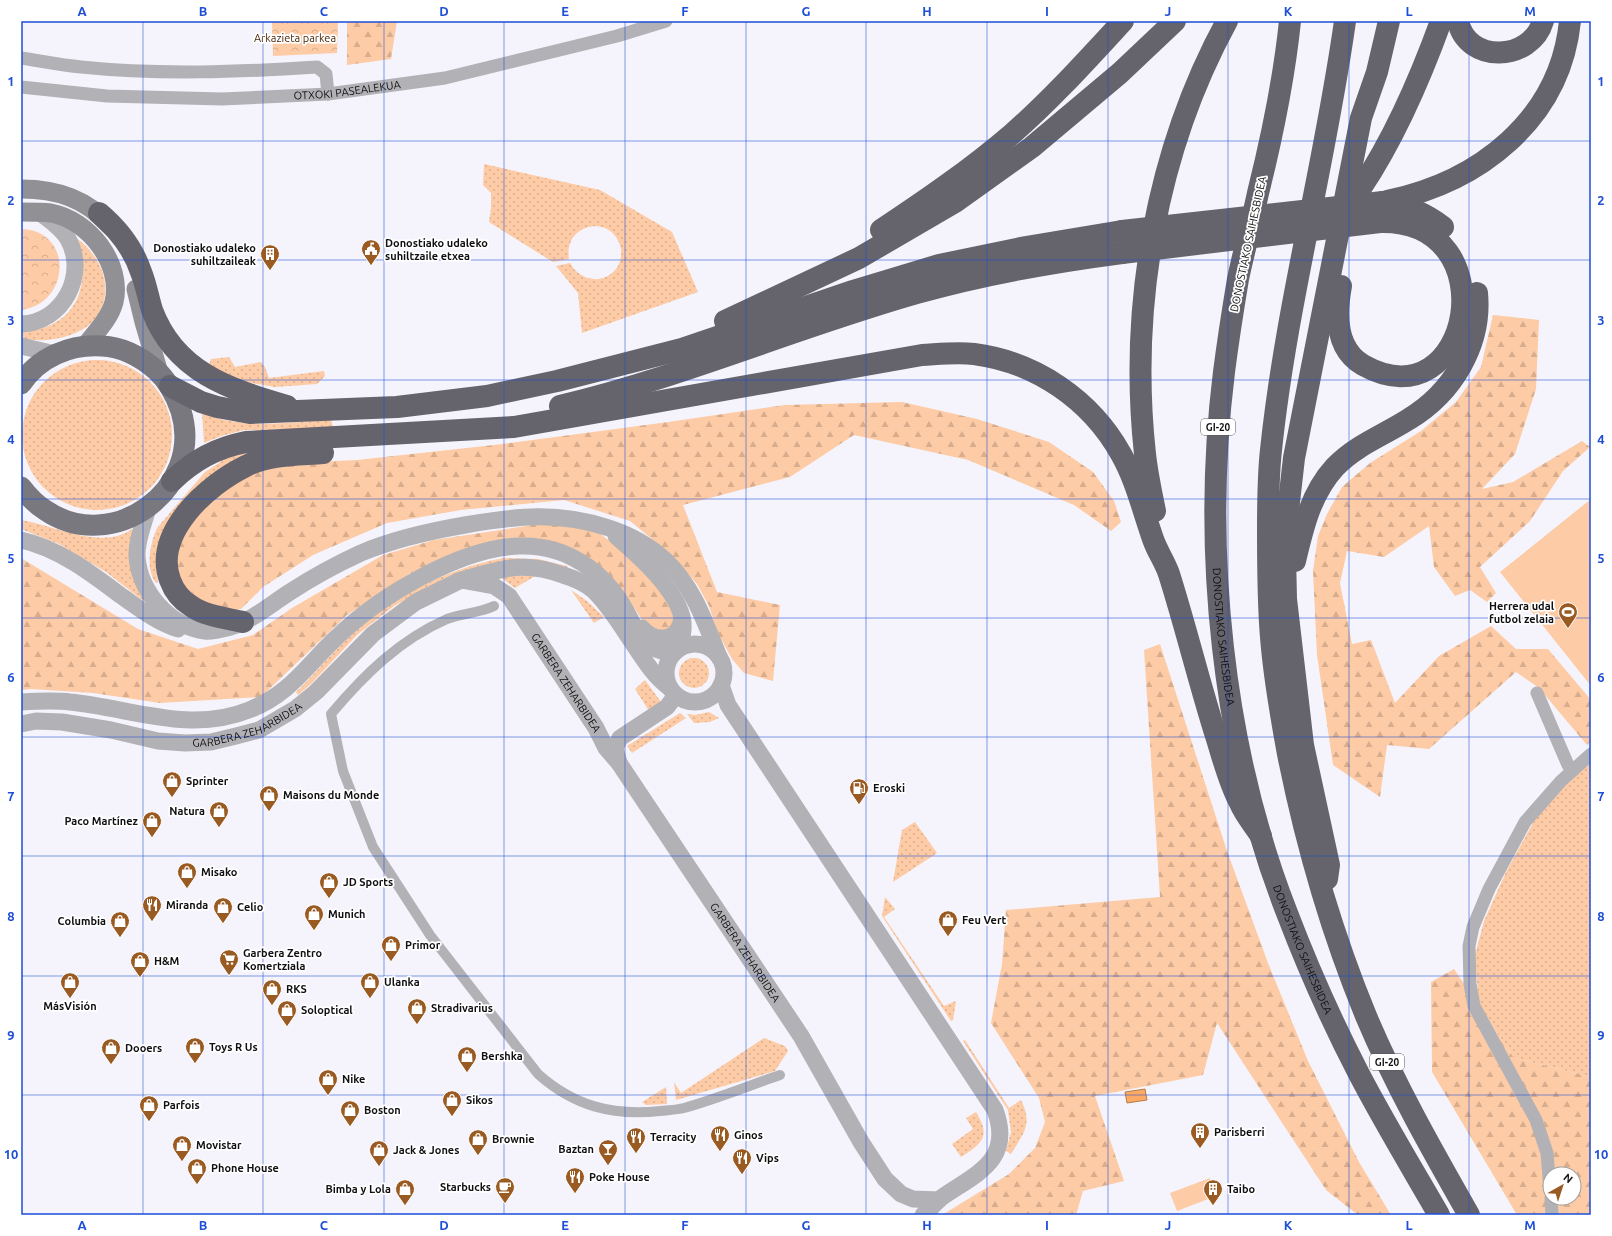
<svg xmlns="http://www.w3.org/2000/svg" width="1612" height="1236" viewBox="0 0 1612 1236" font-family="Ubuntu,sans-serif">
<defs>
<pattern id="grass-dots" width="8" height="8" patternUnits="userSpaceOnUse"><rect width="8" height="8" fill="#fdcba5"/><path d="M2 2h.1M6 6h.1" fill="none" stroke="#d8ad8d" stroke-width="1.8" stroke-linecap="round"/></pattern>
<pattern id="forest-firs" width="22" height="20" patternUnits="userSpaceOnUse"><rect width="22" height="20" fill="#fdcba5"/><path d="M5 1l3.5 6h-7zM16 11l3.5 6h-7z" fill="#d8ad8d"/></pattern>
<pattern id="park-crowns" width="20" height="18" patternUnits="userSpaceOnUse"><rect width="20" height="18" fill="#fdcba5"/><path d="M2 6a3 3 0 1 1 6 0M12 15a3 3 0 1 1 6 0" fill="none" stroke="#d8ad8d"/></pattern>
</defs>
<rect width="100%" height="100%" fill="#f5f4fd"/>
<!-- grass -->
<path fill="url(#grass-dots)" d="M484 164 600 190 672 232 698 292 582 333 578 293 556 266 570 263C579 280 602 286 616 269 620 264 622 256 621 249 614 213 563 222 569 259L553 262 489 222 491 208V193L483 185Z
M76 238C103 256 117 294 93 321 78 338 42 344 21 338V331C27 331 34 330 40 329 83 317 90 275 76 238Z
M229 357 235 367 261 362 265 367 269 378 324 371 325 376 317 384 275 387 239 381 209 365 211 359Z
M22 435a75 75 0 1 1 150 0a75 75 0 1 1-150 0Z
M202 413C242 430 289 422 331 420L334 429 244 430 221 436 204 443Z
M253 451 157 558 156 570 158 582 156 583C145 569 150 543 157 528L205 472 225 459Z
M21 520C54 525 102 551 132 529L135 531 158 612 106 572 59 544 21 529Z
M504 558 538 559 567 566 570 571 546 564 417 593 394 606 358 634 311 684 298 695 296 692C311 678 324 662 338 648 382 603 441 569 504 558Z
M537 575 515 588 499 576Z
M571 590 587 601 604 617 594 623Z
M679 673a15 15 0 1 1 30 0a15 15 0 1 1-30 0Z
M645 680 661 702 649 711 635 689Z
M709 712 719 718 710 722 694 723 687 714 695 715Z
M680 713 686 718 632 753 627 746Z
M1591 759V1077L1514 1058 1479 1006 1475 955 1484 921 1506 872 1534 821 1573 773Z
M915 822 937 853 893 882 902 830Z
M885 897 895 909 884 917 944 1006 956 1001 953 1020 951 1021 882 916Z
M764 1038 785 1046 788 1051 775 1071 676 1100 674 1082 681 1093Z
M965 1040 1009 1108 1021 1100C1033 1124 1024 1133 1011 1154L1006 1151 1011 1132 1008 1110 963 1041Z
M666 1087 667 1104 646 1105 642 1102Z
M976 1112C991 1136 983 1143 961 1157L952 1144 973 1129 966 1118Z"/>
<!-- forest -->
<path fill="url(#forest-firs)" fill-rule="evenodd" d="M347 21H397L391 59 347 65Z
M1493 315 1539 320 1536 389 1515 454 1482 489 1513 482 1582 441 1590 447 1563 471 1530 521 1480 567 1496 593 1487 602 1470 590 1455 596 1434 567 1429 526 1384 557 1347 551 1340 583 1352 644 1371 640 1395 703 1439 656 1491 626 1516 649H1548L1591 700V741L1587 745 1539 688 1516 672 1429 749 1387 745 1380 797 1333 765 1317 655 1313 571 1318 536 1327 514 1342 487 1370 463 1421 431 1456 402 1481 367Z
M902 402 977 419 1049 442 1093 472 1114 501 1121 522 1111 531 1074 505 968 460 854 435 790 477 683 505 717 592 780 605 773 681 744 673 732 659 718 633 709 606 697 584 669 553 630 521 564 500 461 510 387 523 313 555 263 587 241 609 224 612 209 611 176 584 174 546 212 498 249 474 289 463 357 460 494 445 668 422 785 405Z
M552 522 599 533 630 556 675 608 674 623 663 633 647 627 630 602 563 549 433 564 409 574 347 615 261 697 160 703 93 693 31 689 21 690V558L138 629 198 649 253 635 292 608 383 555 434 540Z
M1160 644 1227 851 1268 963 1308 1061 1359 1162 1391 1215H1358L1326 1190 1217 1023 1203 1075 1095 1096 1124 1181 1083 1191 1076 1215H942L1009 1174 1035 1148 1045 1122 1039 1098 991 1023 1002 964 1006 910 1160 897 1144 650Z
M1454 969 1514 1058 1591 1077V1215H1517L1432 1072 1431 982ZM1550 1174H1574V1198H1550Z"/>
<!-- park -->
<path fill="url(#park-crowns)" d="M272 21H338L337 53 273 56Z
M21 229C74 230 71 304 21 310Z"/>
<!-- pitch -->
<path fill="#fdcba5" d="M1591 499V686L1500 572Z
M1210 1178 1216 1196 1177 1211 1170 1193Z"/>
<!-- water -->
<path fill="#fdaa65" stroke="#b67c4c" d="M1145 1089 1147 1100 1127 1103 1125 1092Z"/>
<g fill="none" stroke-linecap="round" stroke-linejoin="round">
<!-- pedestrian -->
<path stroke="#b2b1b5" stroke-width="10" d="M494 606C480 613 462 613 447 619 399 640 364 675 331 714L343 771 373 847 430 935 538 1074C574 1106 612 1116 660 1111 668 1110 676 1110 684 1108 716 1099 748 1086 780 1075"/>
<!-- minor -->
<g stroke="#b2b1b5" stroke-width="13">
<path d="M21 58C41 61 61 65 81 67 159 75 239 72 317 67L326 74 328 94"/>
<path id="s1" d="M21 87 107 96 222 99 328 94 445 78 617 36 666 21"/>
<path d="M1537 693 1568 765 1573 770"/>
<path d="M1550 1190 1547 1153 1536 1120 1474 1006 1470 984 1469 946 1473 927 1489 889 1525 822 1561 781 1591 754"/>
<path d="M1551 1198 1552 1215"/>
</g>
<!-- tertiary -->
<g stroke="#b2b1b5" stroke-width="17">
<path d="M21 324C63 323 88 274 68 239 61 227 49 220 39 212"/>
<path d="M21 346 55 354"/>
<path d="M148 508C144 523 136 541 137 557 140 592 169 626 205 631 213 632 223 629 231 627 253 620 271 604 290 592 313 577 337 564 361 553 394 539 430 531 465 525 516 516 558 511 609 528 630 535 649 545 665 560 693 586 705 622 719 657"/>
<path d="M616 536C639 556 679 591 683 622 684 632 682 640 678 649"/>
<path d="M21 540C58 548 91 573 120 595 139 608 156 622 178 629"/>
<path d="M465 579C503 568 525 561 563 575 573 578 585 583 593 590 607 603 618 621 628 636 641 655 652 675 670 688"/>
<path d="M642 628C656 644 680 641 682 617"/>
<circle cx="695" cy="673" r="29"/>
<path d="M721 685 728 705 995 1110C1014 1161 975 1174 941 1198 935 1203 930 1210 923 1215"/>
<path d="M21 702C38 701 54 700 70 702 131 708 190 734 249 710 290 694 306 666 336 638 378 597 459 548 519 546 566 544 604 571 626 611 633 623 638 638 649 646 657 651 666 652 675 652"/>
<path id="s2" d="M21 724 36 721 62 722 111 730 158 741 185 743 211 742 236 736 259 730 295 709 316 692 373 634 416 602 461 580 494 586 509 596 596 728 606 748 619 763 801 1036 861 1142 885 1179 901 1194 913 1199 939 1200"/>
<path d="M619 763 615 748 620 738 667 707 676 695"/>
</g>
<!-- secondary -->
<path stroke="#919095" stroke-width="19" d="M21 189C56 189 86 198 109 225
M21 212C31 212 42 212 51 213 89 220 123 264 114 302 110 318 96 332 86 345
M136 289 144 322 159 373"/>
<!-- primary -->
<path stroke="#79787f" stroke-width="21" d="M21 384C39 357 70 344 102 346 122 347 141 357 156 370 168 381 176 396 181 411 205 490 112 556 45 510 35 504 28 496 21 487"/>
<!-- motorway -->
<g stroke="#65646c" stroke-width="22">
<path id="s3" d="M1290 21C1284 79 1272 137 1258 193 1252 222 1244 250 1238 279 1233 309 1228 341 1224 372 1202 549 1222 747 1287 913 1308 968 1332 1022 1359 1074 1384 1122 1412 1168 1439 1215"/>
<path d="M1345 21C1325 165 1286 306 1271 450 1268 477 1268 504 1268 531 1268 566 1268 602 1271 637 1274 676 1281 716 1288 754 1306 844 1331 931 1366 1016 1395 1085 1432 1150 1469 1215"/>
<path d="M1458 21C1467 64 1531 62 1543 21"/>
<path d="M1361 188C1395 137 1420 79 1441 21"/>
<path d="M1387 201C1479 182 1560 120 1570 21"/>
<path d="M1383 202C1406 205 1425 213 1443 227"/>
<path d="M99 213C118 229 133 248 141 272 146 284 148 297 152 310 175 372 229 389 287 406"/>
<path d="M881 230C926 200 970 170 1012 134 1051 100 1087 60 1123 21"/>
<path d="M1341 286C1336 313 1335 349 1363 365 1472 426 1510 219 1380 222"/>
<path d="M725 321 859 258 955 202 1032 147 1120 73 1175 21"/>
<path d="M170 386 201 402 217 407 250 413 397 407 487 396 557 381 682 349 853 291 939 265 1026 247 1122 231"/>
<path d="M560 406C682 377 797 327 917 293 984 274 1053 262 1122 253"/>
<path d="M172 481C194 460 216 448 246 442L514 427 922 355C940 354 957 352 974 354 1036 362 1091 400 1121 454 1136 480 1143 511 1153 539 1157 551 1165 562 1169 574 1186 628 1199 682 1216 736 1223 758 1229 783 1240 803 1245 815 1254 825 1261 836"/>
<path d="M1155 511C1151 492 1147 473 1145 454 1129 307 1156 151 1227 21"/>
<path d="M1295 561C1303 527 1311 493 1335 467 1356 445 1384 435 1409 419 1452 393 1482 345 1477 293"/>
<path d="M243 622C226 618 205 616 191 606 181 600 174 591 170 580 153 533 207 485 246 466 269 454 298 455 323 453"/>
<path d="M1327 879 1329 865 1303 745 1286 599 1285 554 1289 502 1294 458 1361 118 1377 72 1389 21"/>
</g>
<!-- motorway-bridge -->
<path stroke="#65646c" stroke-width="22" d="M1122 231 1383 202
M1122 253 1380 222"/>
</g>
<!-- grid -->
<path fill="none" stroke="#1d4ed8" stroke-width="1" stroke-opacity="0.55" d="M143 21V1215M263 21V1215M384 21V1215M504 21V1215M625 21V1215M746 21V1215M866 21V1215M987 21V1215M1108 21V1215M1228 21V1215M1349 21V1215M1469 21V1215M21 141H1591M21 260H1591M21 380H1591M21 499H1591M21 618H1591M21 737H1591M21 856H1591M21 976H1591M21 1095H1591"/>
<!-- icons -->
<defs>
<symbol id="civic-pin" viewBox="-11 -11 22 30"><path d="M0 17L-7.5 6A9.5 9.5 0 1 1 7.5 6Z" fill="#9a5b22" stroke="#fff"/><path d="M-.6-6.5H3V-4.5H.6V-3L4-1V1h2V6H-6V1h2V-1L-.6-3ZM-1.2 2.5V6h2.4V2.5Z" fill="#fff"/></symbol>
<symbol id="building-pin" viewBox="-11 -11 22 30"><path d="M0 17L-7.5 6A9.5 9.5 0 1 1 7.5 6Z" fill="#9a5b22" stroke="#fff"/><path d="M-4-6H4V6H1V3H-1V6H-4ZM-2.5-4.3h1.7v1.8h-1.7ZM.8-4.3h1.7v1.8H.8ZM-2.5-1h1.7V.8h-1.7ZM.8-1h1.7V.8H.8Z" fill="#fff"/></symbol>
<symbol id="stadium-pin" viewBox="-11 -11 22 30"><path d="M0 17L-7.5 6A9.5 9.5 0 1 1 7.5 6Z" fill="#9a5b22" stroke="#fff"/><path d="M0-5a6.5 5 0 1 0 0 10a6.5 5 0 1 0 0-10ZM-3.5-1.8h7v3.6h-7Z" fill="#fff"/></symbol>
<symbol id="shop-pin" viewBox="-11 -11 22 30"><path d="M0 17L-7.5 6A9.5 9.5 0 1 1 7.5 6Z" fill="#9a5b22" stroke="#fff"/><path d="M-5-2.5h2.3a2.7 3.5 0 0 1 5.4 0H5L5.5 6h-11ZM-1.5-2.5h3a1.5 2.3 0 0 0-3 0Z" fill="#fff"/></symbol>
<symbol id="fuel-pin" viewBox="-11 -11 22 30"><path d="M0 17L-7.5 6A9.5 9.5 0 1 1 7.5 6Z" fill="#9a5b22" stroke="#fff"/><path d="M-5.5-6h7V0h2V4h1.3V-2.5L3-4.5l.8-.8L6-3V5H2.5V1h-1V6h-7ZM-4.2-4.7v3.2H.2V-4.7Z" fill="#fff"/></symbol>
<symbol id="restaurant-pin" viewBox="-11 -11 22 30"><path d="M0 17L-7.5 6A9.5 9.5 0 1 1 7.5 6Z" fill="#9a5b22" stroke="#fff"/><path d="M-5-6h1v4h1v-4h1v4h1v-4h1v5L-1.5 .5V6h-2V.5L-5-1ZM5-6V6H3V1.5H1.5Q1.5-4 5-6Z" fill="#fff"/></symbol>
<symbol id="supermarket-pin" viewBox="-11 -11 22 30"><path d="M0 17L-7.5 6A9.5 9.5 0 1 1 7.5 6Z" fill="#9a5b22" stroke="#fff"/><path d="M-6-5.5h2.5l.6 2H6L4.5 2H-2.5L-4.4-4H-6ZM-1.5 3.2a1.3 1.3 0 1 0 .1 0ZM3 3.2a1.3 1.3 0 1 0 .1 0Z" fill="#fff"/></symbol>
<symbol id="bar-pin" viewBox="-11 -11 22 30"><path d="M0 17L-7.5 6A9.5 9.5 0 1 1 7.5 6Z" fill="#9a5b22" stroke="#fff"/><path d="M-6-5H6L.8 .8V4.5H3.5V6h-7V4.5H-.8V.8Z" fill="#fff"/></symbol>
<symbol id="cafe-pin" viewBox="-11 -11 22 30"><path d="M0 17L-7.5 6A9.5 9.5 0 1 1 7.5 6Z" fill="#9a5b22" stroke="#fff"/><path d="M-5.5-4.5H6V0H3Q3 3.5 0 3.5H-2.5Q-5.5 3.5-5.5 0ZM3-3.2v2h1.7v-2ZM-6 4.5H4V6H-6Z" fill="#fff"/></symbol>
</defs>
<g fill-rule="evenodd">
<use href="#civic-pin" x="360" y="238" width="22" height="30"/>
<use href="#building-pin" x="259" y="243" width="22" height="30"/>
<use href="#stadium-pin" x="1557" y="601" width="22" height="30"/>
<use href="#shop-pin" x="161" y="770" width="22" height="30"/>
<use href="#fuel-pin" x="848" y="777" width="22" height="30"/>
<use href="#shop-pin" x="258" y="784" width="22" height="30"/>
<use href="#shop-pin" x="208" y="800" width="22" height="30"/>
<use href="#shop-pin" x="141" y="810" width="22" height="30"/>
<use href="#shop-pin" x="176" y="861" width="22" height="30"/>
<use href="#shop-pin" x="318" y="871" width="22" height="30"/>
<use href="#restaurant-pin" x="141" y="894" width="22" height="30"/>
<use href="#shop-pin" x="212" y="896" width="22" height="30"/>
<use href="#shop-pin" x="303" y="903" width="22" height="30"/>
<use href="#shop-pin" x="937" y="909" width="22" height="30"/>
<use href="#shop-pin" x="109" y="910" width="22" height="30"/>
<use href="#shop-pin" x="380" y="934" width="22" height="30"/>
<use href="#supermarket-pin" x="218" y="948" width="22" height="30"/>
<use href="#shop-pin" x="129" y="950" width="22" height="30"/>
<use href="#shop-pin" x="59" y="971" width="22" height="30"/>
<use href="#shop-pin" x="359" y="971" width="22" height="30"/>
<use href="#shop-pin" x="261" y="978" width="22" height="30"/>
<use href="#shop-pin" x="406" y="997" width="22" height="30"/>
<use href="#shop-pin" x="276" y="999" width="22" height="30"/>
<use href="#shop-pin" x="184" y="1036" width="22" height="30"/>
<use href="#shop-pin" x="100" y="1037" width="22" height="30"/>
<use href="#shop-pin" x="456" y="1045" width="22" height="30"/>
<use href="#shop-pin" x="317" y="1068" width="22" height="30"/>
<use href="#shop-pin" x="441" y="1089" width="22" height="30"/>
<use href="#shop-pin" x="138" y="1094" width="22" height="30"/>
<use href="#shop-pin" x="339" y="1099" width="22" height="30"/>
<use href="#building-pin" x="1189" y="1121" width="22" height="30"/>
<use href="#restaurant-pin" x="709" y="1124" width="22" height="30"/>
<use href="#restaurant-pin" x="625" y="1126" width="22" height="30"/>
<use href="#shop-pin" x="467" y="1128" width="22" height="30"/>
<use href="#shop-pin" x="171" y="1134" width="22" height="30"/>
<use href="#bar-pin" x="597" y="1138" width="22" height="30"/>
<use href="#shop-pin" x="368" y="1139" width="22" height="30"/>
<use href="#restaurant-pin" x="731" y="1147" width="22" height="30"/>
<use href="#shop-pin" x="186" y="1157" width="22" height="30"/>
<use href="#restaurant-pin" x="564" y="1166" width="22" height="30"/>
<use href="#cafe-pin" x="494" y="1176" width="22" height="30"/>
<use href="#shop-pin" x="394" y="1178" width="22" height="30"/>
<use href="#building-pin" x="1202" y="1178" width="22" height="30"/>
</g>
<g text-anchor="middle" stroke-width="3.5" stroke-linejoin="round" paint-order="stroke">
<!-- shield labels -->
<g fill="#fff" stroke="#585759" stroke-width="1">
<rect x="1201" y="419" width="34" height="16" rx="3"/>
<rect x="1370" y="1054" width="34" height="16" rx="3"/>
</g>
<g font-size="10" font-weight="bold" fill="#100f12">
<text x="1218" y="431">GI-20</text>
<text x="1387" y="1066">GI-20</text>
</g>
<!-- park labels -->
<g font-size="11" fill="#49290b" stroke="#fff">
<text x="295" y="42">Arkazieta parkea</text>
</g>
<!-- street labels -->
<g font-size="11" fill="#100f12" stroke="#fff">
<text dy="4" stroke="none"><textPath href="#s1" startOffset="327">OTXOKI PASEALEKUA</textPath></text>
<text transform="translate(1248 244) rotate(-78)" y="4">DONOSTIAKO SAIHESBIDEA</text>
<text dy="4" stroke="none"><textPath href="#s3" startOffset="623">DONOSTIAKO SAIHESBIDEA</textPath></text>
<text dy="4" stroke="none"><textPath href="#s2" startOffset="651">GARBERA ZEHARBIDEA</textPath></text>
<text dy="4" stroke="none"><textPath href="#s2" startOffset="232">GARBERA ZEHARBIDEA</textPath></text>
<text dy="4" stroke="none"><textPath href="#s3" startOffset="947">DONOSTIAKO SAIHESBIDEA</textPath></text>
<text dy="4" stroke="none"><textPath href="#s2" startOffset="975">GARBERA ZEHARBIDEA</textPath></text>
</g>
<!-- poi labels -->
<g font-size="11" font-weight="bold" fill="#100f12" stroke="#fff" text-anchor="start">
<text x="385" y="247">Donostiako udaleko<tspan x="385" dy="13">suhiltzaile etxea</tspan></text>
<text x="256" y="252" text-anchor="end">Donostiako udaleko<tspan x="256" dy="13">suhiltzaileak</tspan></text>
<text x="1554" y="610" text-anchor="end">Herrera udal<tspan x="1554" dy="13">futbol zelaia</tspan></text>
<text x="186" y="785">Sprinter</text>
<text x="873" y="792">Eroski</text>
<text x="283" y="799">Maisons du Monde</text>
<text x="205" y="815" text-anchor="end">Natura</text>
<text x="138" y="825" text-anchor="end">Paco Martínez</text>
<text x="201" y="876">Misako</text>
<text x="343" y="886">JD Sports</text>
<text x="166" y="909">Miranda</text>
<text x="237" y="911">Celio</text>
<text x="328" y="918">Munich</text>
<text x="962" y="924">Feu Vert</text>
<text x="106" y="925" text-anchor="end">Columbia</text>
<text x="405" y="949">Primor</text>
<text x="243" y="957">Garbera Zentro<tspan x="243" dy="13">Komertziala</tspan></text>
<text x="154" y="965">H&amp;M</text>
<text x="384" y="986">Ulanka</text>
<text x="286" y="993">RKS</text>
<text x="70" y="1010" text-anchor="middle">MásVisión</text>
<text x="431" y="1012">Stradivarius</text>
<text x="301" y="1014">Soloptical</text>
<text x="209" y="1051">Toys R Us</text>
<text x="125" y="1052">Dooers</text>
<text x="481" y="1060">Bershka</text>
<text x="342" y="1083">Nike</text>
<text x="466" y="1104">Sikos</text>
<text x="163" y="1109">Parfois</text>
<text x="364" y="1114">Boston</text>
<text x="1214" y="1136">Parisberri</text>
<text x="734" y="1139">Ginos</text>
<text x="650" y="1141">Terracity</text>
<text x="492" y="1143">Brownie</text>
<text x="196" y="1149">Movistar</text>
<text x="594" y="1153" text-anchor="end">Baztan</text>
<text x="393" y="1154">Jack &amp; Jones</text>
<text x="756" y="1162">Vips</text>
<text x="211" y="1172">Phone House</text>
<text x="589" y="1181">Poke House</text>
<text x="491" y="1191" text-anchor="end">Starbucks</text>
<text x="391" y="1193" text-anchor="end">Bimba y Lola</text>
<text x="1227" y="1193">Taibo</text>
</g>
</g>
<!-- border -->
<rect width="1612" height="1236" fill="none" stroke="#ffffff" stroke-width="44"/>
<!-- north arrow -->
<g transform="translate(1562 1186) rotate(39)"><circle r="19" fill="#ffffff" stroke="#9f9fa0"/>
<path d="M0-3L7 15L0 10L-7 15Z" fill="#9a5b22"/>
<text y="-6" font-size="11" font-weight="bold" text-anchor="middle" fill="#100f12">N</text>
</g>
<rect x="22" y="22" width="1568" height="1192" fill="none" stroke="#1d4ed8" stroke-width="1.5"/>
<g font-size="13" text-anchor="middle" font-weight="bold" fill="#1d4ed8">
<text x="82" y="16">A</text>
<text x="203" y="16">B</text>
<text x="324" y="16">C</text>
<text x="444" y="16">D</text>
<text x="565" y="16">E</text>
<text x="685" y="16">F</text>
<text x="806" y="16">G</text>
<text x="927" y="16">H</text>
<text x="1047" y="16">I</text>
<text x="1168" y="16">J</text>
<text x="1288" y="16">K</text>
<text x="1409" y="16">L</text>
<text x="1530" y="16">M</text>
<text x="11" y="86">1</text>
<text x="1601" y="86">1</text>
<text x="11" y="205">2</text>
<text x="1601" y="205">2</text>
<text x="11" y="325">3</text>
<text x="1601" y="325">3</text>
<text x="11" y="444">4</text>
<text x="1601" y="444">4</text>
<text x="11" y="563">5</text>
<text x="1601" y="563">5</text>
<text x="11" y="682">6</text>
<text x="1601" y="682">6</text>
<text x="11" y="801">7</text>
<text x="1601" y="801">7</text>
<text x="11" y="921">8</text>
<text x="1601" y="921">8</text>
<text x="11" y="1040">9</text>
<text x="1601" y="1040">9</text>
<text x="11" y="1159">10</text>
<text x="1601" y="1159">10</text>
<text x="82" y="1230">A</text>
<text x="203" y="1230">B</text>
<text x="324" y="1230">C</text>
<text x="444" y="1230">D</text>
<text x="565" y="1230">E</text>
<text x="685" y="1230">F</text>
<text x="806" y="1230">G</text>
<text x="927" y="1230">H</text>
<text x="1047" y="1230">I</text>
<text x="1168" y="1230">J</text>
<text x="1288" y="1230">K</text>
<text x="1409" y="1230">L</text>
<text x="1530" y="1230">M</text>
</g>
</svg>
